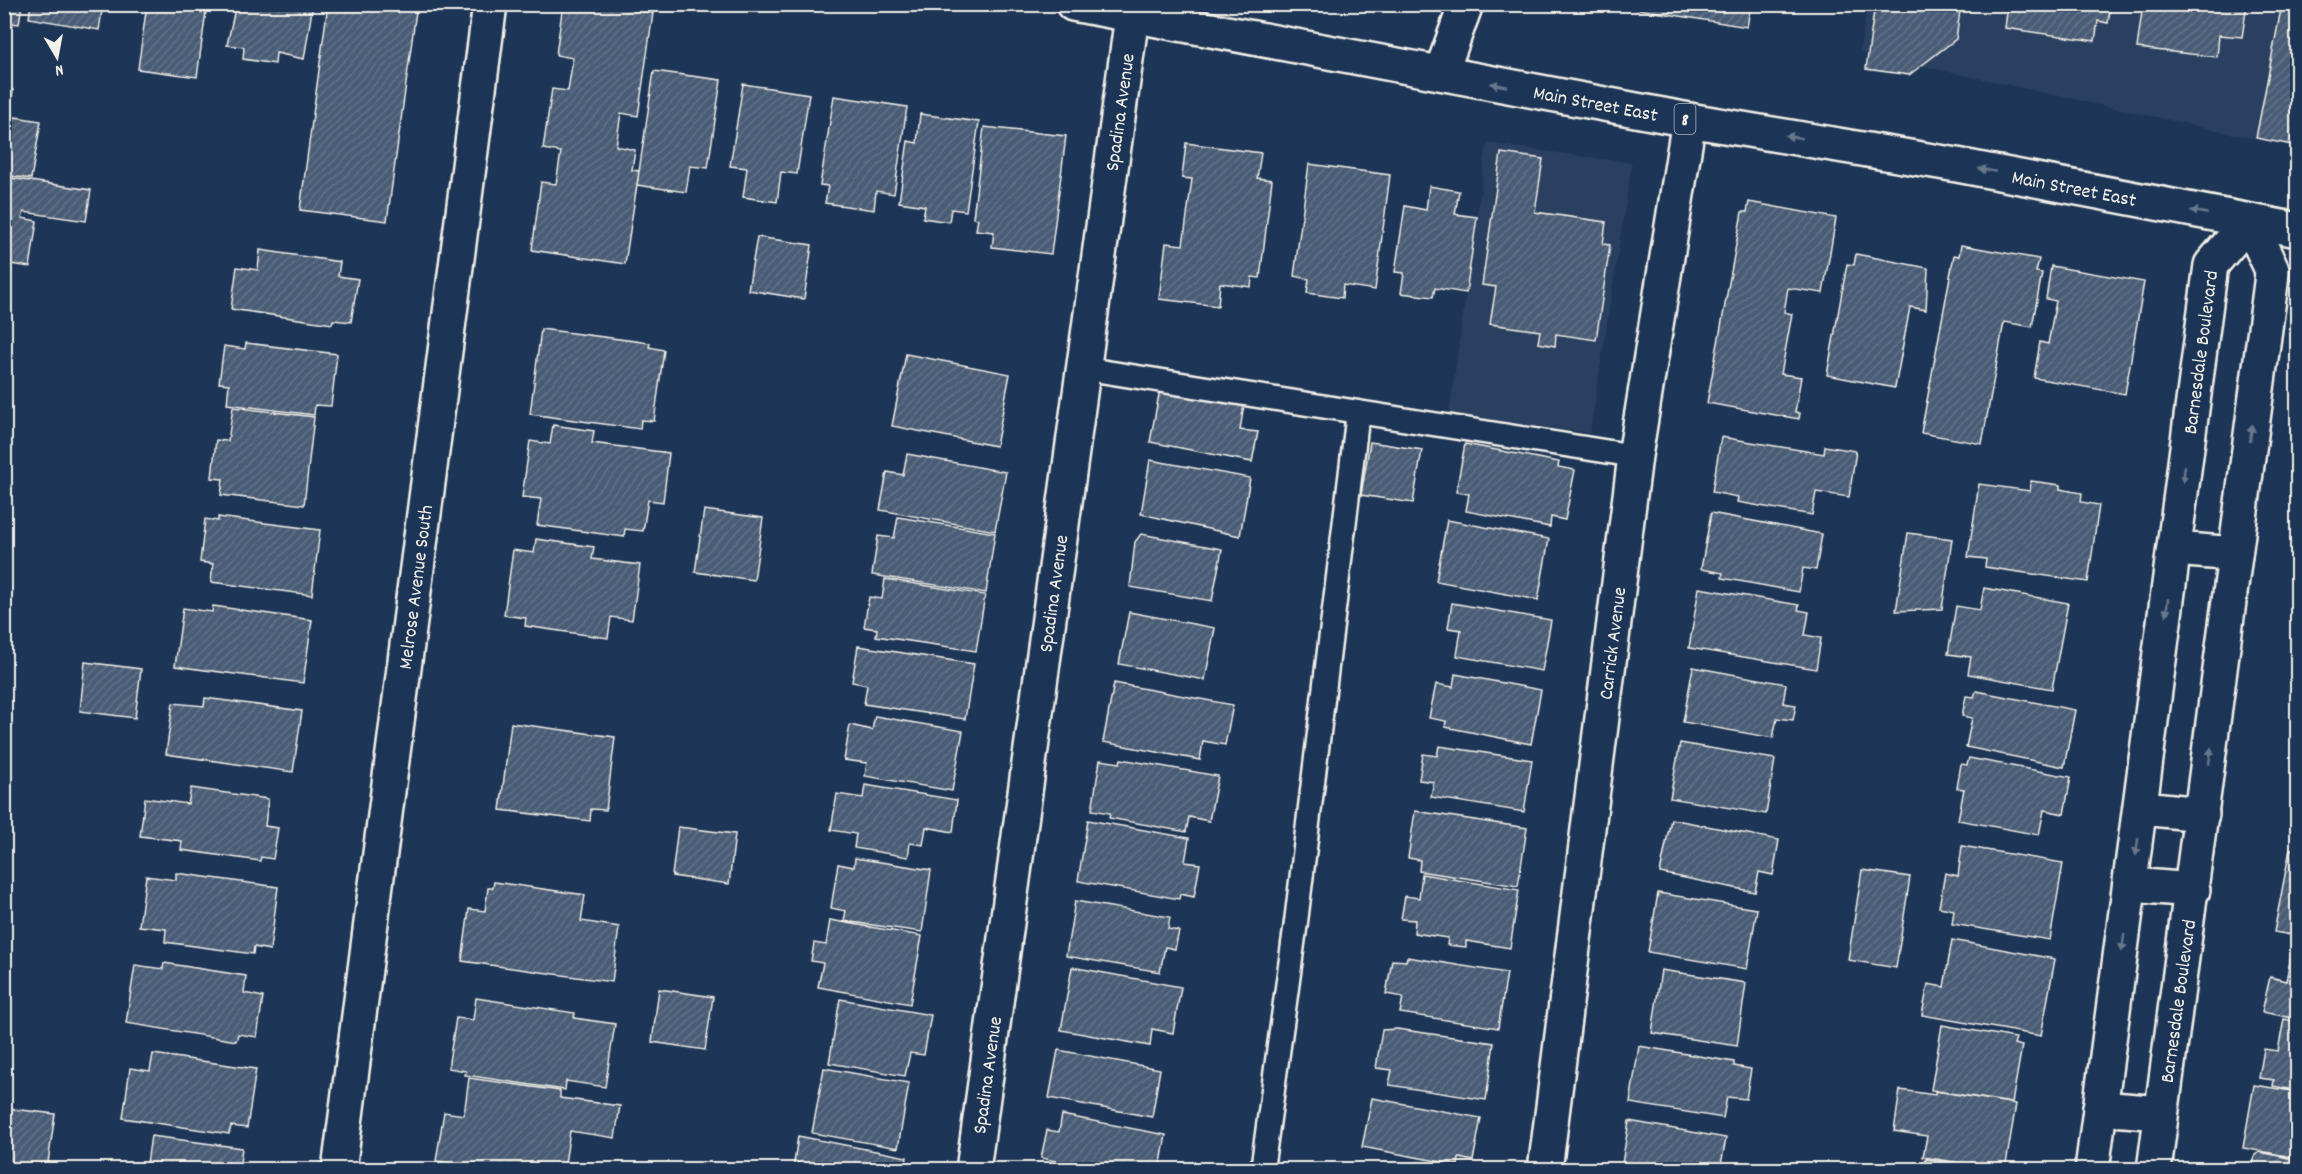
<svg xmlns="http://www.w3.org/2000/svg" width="2302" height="1174" viewBox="0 0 2302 1174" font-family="Dekko,sans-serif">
<defs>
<pattern id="building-hatch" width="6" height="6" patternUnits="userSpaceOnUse" patternTransform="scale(1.5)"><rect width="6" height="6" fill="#485b74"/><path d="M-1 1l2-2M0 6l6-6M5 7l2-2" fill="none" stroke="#637388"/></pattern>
</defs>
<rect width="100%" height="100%" fill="#1d3557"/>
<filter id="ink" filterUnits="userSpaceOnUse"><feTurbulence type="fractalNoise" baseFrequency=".0167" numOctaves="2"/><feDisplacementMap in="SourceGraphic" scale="12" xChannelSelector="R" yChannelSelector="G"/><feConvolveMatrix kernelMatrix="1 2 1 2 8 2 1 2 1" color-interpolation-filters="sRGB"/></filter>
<g filter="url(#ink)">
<!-- built -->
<path fill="#2a4060" d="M1868 5H2297V148L1859 52Z
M1487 143 1632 163 1590 433 1449 414Z"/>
<!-- building -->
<path fill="url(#building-hatch)" stroke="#f4f1e8" stroke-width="1.5" d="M4 4H22L19 24 4 22Z
M31 4H103L99 30 29 18Z
M147 4H207L197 77 138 69Z
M236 4H313L304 59 276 53 275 64 243 59 244 47 227 45Z
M328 4H417L387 221 300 210Z
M563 4H640L639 11 653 13 638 116 621 113 616 146 635 150 632 170 639 171 625 264 532 250 541 182 556 184 561 152 543 149 552 89 568 91 573 58 556 55Z
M1606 4H1751L1747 27Z
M1875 4H1961L1956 39 1909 75 1866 69Z
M2008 4H2111L2108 23 2098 21 2095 41 2005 28Z
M2143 4H2247L2242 37 2219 35 2217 57 2137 48Z
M2282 4H2298V146L2256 138Z
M654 71 721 80 708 168 690 166 686 192 637 185Z
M743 84 809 94 797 174 781 172 777 202 743 197 747 168 730 166Z
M4 88 13 90 9 116 41 121 31 179 4 175Z
M834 96 907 107 894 194 876 191 874 210 825 203 828 186 820 185Z
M920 114 979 122 966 211 951 209 949 222 923 218 925 206 899 202 908 141 917 143Z
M984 127 1066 136 1051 254 992 247 994 232 976 230 978 219 973 218Z
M1186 143 1261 153 1257 178 1272 180 1260 278 1252 277 1251 287 1220 283 1218 306 1159 299 1166 243 1183 245 1192 179 1182 178Z
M1501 153 1543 159 1535 212 1606 222 1603 244 1610 245 1596 340 1556 334 1555 346 1538 343 1540 331 1490 324 1496 287 1482 285Z
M1309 164 1390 175 1375 290 1343 285 1342 298 1307 293 1309 279 1294 276Z
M10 178 91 190 86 221 24 212 22 218 37 221 30 267 4 263V194H8Z
M1429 186 1459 191 1455 214 1477 217 1466 293 1435 288 1433 297 1401 293 1404 273 1395 272 1405 206 1426 210Z
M1749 202 1836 218 1823 293 1788 288 1784 312 1792 314 1781 374 1801 377 1795 412 1800 413 1799 419 1707 403 1742 212H1747Z
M757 237 812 245 804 299 748 290Z
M1961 245 2039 259 2036 272 2042 273 2032 327 2004 322 1982 444 1921 433 1954 255 1959 256Z
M260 250 340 262 338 276 358 279 351 322 333 320 332 324 231 309 237 267 258 270Z
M1856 254 1928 268 1926 310 1910 307 1895 388 1827 375 1847 264 1854 265Z
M2051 266 2144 282 2125 394 2034 378 2040 342 2048 344 2056 301 2046 299Z
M4 309 11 311 5 345H4Z
M541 329 650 343 649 347 664 350 654 421 641 420 640 429 530 414Z
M246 343 337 354 331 406 315 405 314 415 227 404 229 384 219 383 224 346 245 349Z
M906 354 1010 374 996 446 892 426Z
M1160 389 1244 405 1240 430 1258 432 1252 462 1150 442Z
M233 407 314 417 304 505 221 495 223 479 212 478 216 440 228 441Z
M553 425 594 431 592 443 669 453 663 502 648 500 643 531 625 529 624 537 537 525 541 499 522 497 530 441 550 444Z
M1721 437 1824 454 1825 446 1856 451 1849 497 1816 492 1812 515 1737 502 1738 497 1712 492Z
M1370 442 1422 450 1413 503 1361 495Z
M1465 444 1559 462 1558 467 1575 470 1565 520 1551 517 1550 527 1466 511 1469 494 1456 492Z
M907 454 1006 472 995 531 880 510 887 472 903 475Z
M1150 460 1250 478 1240 536 1141 514Z
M2031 481 2060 485V489L2082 493 2081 502 2099 505 2088 582 1985 567 1986 559 1968 557 1979 484 2030 491Z
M704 510 763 518 754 580 695 572Z
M1711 513 1822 534 1816 570 1803 568 1799 592 1722 578 1723 573 1701 569Z
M218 517 320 530 312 595 211 582 213 564 200 562 205 519 218 521Z
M898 517 995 533 986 593 872 575 878 536 894 538Z
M1447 520 1549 539 1538 600 1436 581Z
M1908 533 1952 539 1942 609 1896 611Z
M1141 534 1222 549 1212 601 1130 587 1135 542Z
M536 539 594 547 592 559 640 565 632 620 611 617 608 638 525 626 526 618 504 615 513 550 534 553Z
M885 579 985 595 976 651 876 636 877 629 864 627 869 597 882 599Z
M1699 588 1799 605 1798 610 1809 612 1805 635 1821 638 1816 669 1689 648Z
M1984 588 2068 603 2052 689 1968 674 1971 657 1948 654 1956 606 1980 610Z
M1452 603 1551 620 1542 671 1457 656 1461 630 1448 628Z
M213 606 312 620 303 683 175 666 183 608 212 612Z
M1129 612 1215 628 1205 680 1119 664Z
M858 646 974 664 965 719 864 704 867 685 852 682Z
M85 662 141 669 135 718 80 711Z
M1693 667 1786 684 1783 703 1796 705 1793 720 1777 718 1773 738 1683 722Z
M1455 674 1541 690 1531 744 1445 727 1446 721 1429 718 1436 684 1453 687Z
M1114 683 1233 705 1225 745 1203 741 1200 760 1103 742Z
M1976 691 2075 710 2064 767 1966 747 1972 718 1962 716 1966 696 1974 697Z
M205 698 302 711 293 772 166 754 173 703 204 706Z
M875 716 963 731 952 791 865 776 867 763 844 760 850 725 872 730Z
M511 723 615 737 606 810 591 809 590 821 500 810Z
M1680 743 1775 759 1766 814 1670 798Z
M1439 746 1532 760 1524 812 1431 797 1434 782 1419 780 1423 754 1437 756Z
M1969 758 2071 777 2064 814 2044 810 2039 835 1958 820 1964 789 1957 788 1961 764 1967 765Z
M1121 759 1218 776 1209 821 1189 817 1186 832 1109 818 1110 813 1092 810 1100 760 1120 763Z
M865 785 957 800 953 832 926 827 923 845 910 843 908 857 854 848 856 834 831 830 837 794 863 798Z
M191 788 268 799 265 826 278 828 273 859 261 857 260 861 181 850 182 841 140 836 145 798 188 804Z
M2298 810V839L2292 838Z
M1415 811 1527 828 1518 886 1419 871 1420 860 1408 858Z
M1671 819 1779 840 1773 875 1759 872 1755 892 1660 873Z
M1088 820 1189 838 1185 862 1200 864 1194 897 1180 894 1179 899 1078 881Z
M678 827 735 834 729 884 672 876Z
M1962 846 2063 863 2050 940 1952 924 1954 910 1939 907 1945 873 1958 876Z
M2290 849 2298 850V942L2297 936 2274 932Z
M855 858 931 870 922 932 844 921 846 911 831 908 838 864 854 867Z
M1862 870 1910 877 1896 968 1848 960Z
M176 873 278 887 270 950 254 947 253 954 165 942 166 929 139 926 146 876 176 880Z
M1422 874 1519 890 1510 948 1466 941V947L1447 945 1448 938 1414 933 1415 920 1401 919 1405 896 1419 898Z
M494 882 585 895 581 921 619 927 612 982 462 961 469 909 485 911 488 888H493Z
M1658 893 1757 909 1747 969 1648 952Z
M1075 901 1170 917 1168 929 1179 931 1175 949 1165 947 1160 972 1066 956Z
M830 920 922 936 910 1004 818 987 823 963 811 961 814 943 826 945Z
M1952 940 2055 959 2041 1036 1922 1015 1928 984 1944 987Z
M2292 951 2298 952V1019L2262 1012 2270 977 2286 981Z
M1407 957 1507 973 1498 1028 1400 1013 1403 997 1386 994 1392 960 1406 961Z
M164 963 246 976 244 993 263 997 257 1037 238 1034 236 1041 126 1023 135 965 163 969Z
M1072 967 1181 987 1173 1033 1152 1029 1150 1046 1061 1030Z
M1661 970 1746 983 1737 1046 1652 1033Z
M659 989 713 997 705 1050 652 1042Z
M476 998 575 1013 574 1018 615 1024 605 1087 566 1081 565 1090 465 1075 466 1071 448 1068 456 1018 473 1020Z
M840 999 931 1015 924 1055 910 1053 905 1076 829 1063Z
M2284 1019 2298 1022V1091L2273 1086 2274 1080 2259 1078 2264 1049 2278 1051Z
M1942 1025 2016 1038 2014 1044 2022 1046 2012 1103 1931 1090Z
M1397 1029 1494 1043 1486 1100 1389 1085 1392 1070 1376 1068 1382 1030Z
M1639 1046 1734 1062V1066L1751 1069 1746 1099 1727 1097 1723 1118 1630 1103Z
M1058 1050 1160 1069 1152 1117 1049 1098Z
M153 1054 256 1069 247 1128 231 1126 229 1134 123 1118 130 1068 150 1071Z
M824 1068 909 1083 898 1148 812 1133Z
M469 1078 560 1091V1098L620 1106 615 1138 570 1131 564 1170H496L436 1161 444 1112 464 1115Z
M2254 1085 2298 1092V1158L2243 1148Z
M1900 1090 1935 1095V1091L2016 1104 2005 1170 1923 1157 1927 1136 1894 1131Z
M1372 1098 1481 1118 1473 1161 1459 1158 1458 1165 1362 1147Z
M4 1108 55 1114 47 1170H4Z
M1062 1115 1166 1135 1160 1168 1144 1165V1170H1099L1041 1158 1047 1130 1059 1132Z
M1629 1121 1726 1138 1720 1170H1621Z
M151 1136 242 1148 239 1170H146Z
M798 1136 907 1157 905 1170H793Z
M2260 1152 2298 1160V1170H2252L2255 1155Z
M1926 1159 1995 1170H1925Z"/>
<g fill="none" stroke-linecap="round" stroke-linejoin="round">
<defs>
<path id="service" d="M1081 368 1635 456
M1262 1170 1296 922 1358 412"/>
<g id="minor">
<path d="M1441 73 1466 4"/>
<path d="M2175 549 2235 554"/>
<path d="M2142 808 2202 814"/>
<path d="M2131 885 2193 890"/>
<path d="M2100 1108 2161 1113"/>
<path id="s1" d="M339 1170 490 4"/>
<path id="s2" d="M973 1170 1132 16"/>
<path id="s3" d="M1545 1170 1635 456 1689 120"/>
<path id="s4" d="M2092 1170 2211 265 2249 221 2272 270 2271 283 2154 1170"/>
</g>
<g id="primary">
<path id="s5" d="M1073 4 1689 120 1957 165 2298 230"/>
</g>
</defs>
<!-- service casing -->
<use href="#service" stroke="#f4f1e8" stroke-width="27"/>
<!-- minor casing -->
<use href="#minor" stroke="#f4f1e8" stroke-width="38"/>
<!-- primary casing -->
<use href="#primary" stroke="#f4f1e8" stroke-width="38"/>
<!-- service -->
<use href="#service" stroke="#1d3557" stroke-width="22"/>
<!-- minor -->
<use href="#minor" stroke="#1d3557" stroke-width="33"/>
<!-- primary -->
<use href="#primary" stroke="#1d3557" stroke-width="33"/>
</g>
<!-- one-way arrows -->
<defs><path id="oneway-solid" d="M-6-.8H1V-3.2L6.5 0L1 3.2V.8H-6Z" transform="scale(1.5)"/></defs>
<g fill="#68778a">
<use href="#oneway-solid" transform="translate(1499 85) rotate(-169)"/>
<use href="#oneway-solid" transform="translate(1794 137) rotate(-171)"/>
<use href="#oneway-solid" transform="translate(1987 170) rotate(-169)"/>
<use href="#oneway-solid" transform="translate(2199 212) rotate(-169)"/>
<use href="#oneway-solid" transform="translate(2251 433) rotate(-83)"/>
<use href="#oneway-solid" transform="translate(2184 474) rotate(97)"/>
<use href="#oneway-solid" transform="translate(2167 607) rotate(97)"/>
<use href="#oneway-solid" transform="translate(2210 756) rotate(-83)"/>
<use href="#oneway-solid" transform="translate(2137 847) rotate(98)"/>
<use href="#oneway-solid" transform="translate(2123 943) rotate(98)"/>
</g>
</g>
<g text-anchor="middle" stroke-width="4.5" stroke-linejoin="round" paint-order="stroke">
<!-- shield labels -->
<rect fill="#1d3557" stroke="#b4b9bc" stroke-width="1.5" x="1674.5" y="104" width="21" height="30" rx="4.5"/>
<g font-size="18" font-weight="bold" fill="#f4f1e8">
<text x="1685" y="125">8</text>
</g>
<!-- street labels -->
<g font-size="20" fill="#f4f1e8" stroke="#1d3557">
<text dy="7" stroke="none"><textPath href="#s5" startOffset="532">Main Street East</textPath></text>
<text dy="7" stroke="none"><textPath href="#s2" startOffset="1068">Spadina Avenue</textPath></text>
<text dy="7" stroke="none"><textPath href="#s5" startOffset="1018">Main Street East</textPath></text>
<text dy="7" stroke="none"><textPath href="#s4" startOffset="825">Barnesdale Boulevard</textPath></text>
<text dy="7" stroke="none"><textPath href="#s1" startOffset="588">Melrose Avenue South</textPath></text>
<text dy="7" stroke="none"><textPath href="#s2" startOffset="582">Spadina Avenue</textPath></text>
<text dy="7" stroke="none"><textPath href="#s3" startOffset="531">Carrick Avenue</textPath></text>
<text transform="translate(2177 1001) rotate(-82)" y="7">Barnesdale Boulevard</text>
<text dy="7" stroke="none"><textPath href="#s2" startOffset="96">Spadina Avenue</textPath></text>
</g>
</g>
<!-- margin -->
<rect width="2302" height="1174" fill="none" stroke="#1d3557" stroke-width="24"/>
<rect x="12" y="12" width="2278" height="1150" fill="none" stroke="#f4f1e8" stroke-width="2" filter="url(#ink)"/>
<!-- north arrow -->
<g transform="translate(57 57) rotate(170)" stroke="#1d3557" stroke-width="4.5" paint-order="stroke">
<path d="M0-4.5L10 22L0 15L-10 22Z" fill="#f4f1e8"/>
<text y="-9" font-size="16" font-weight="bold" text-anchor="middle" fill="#f4f1e8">N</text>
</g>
</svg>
